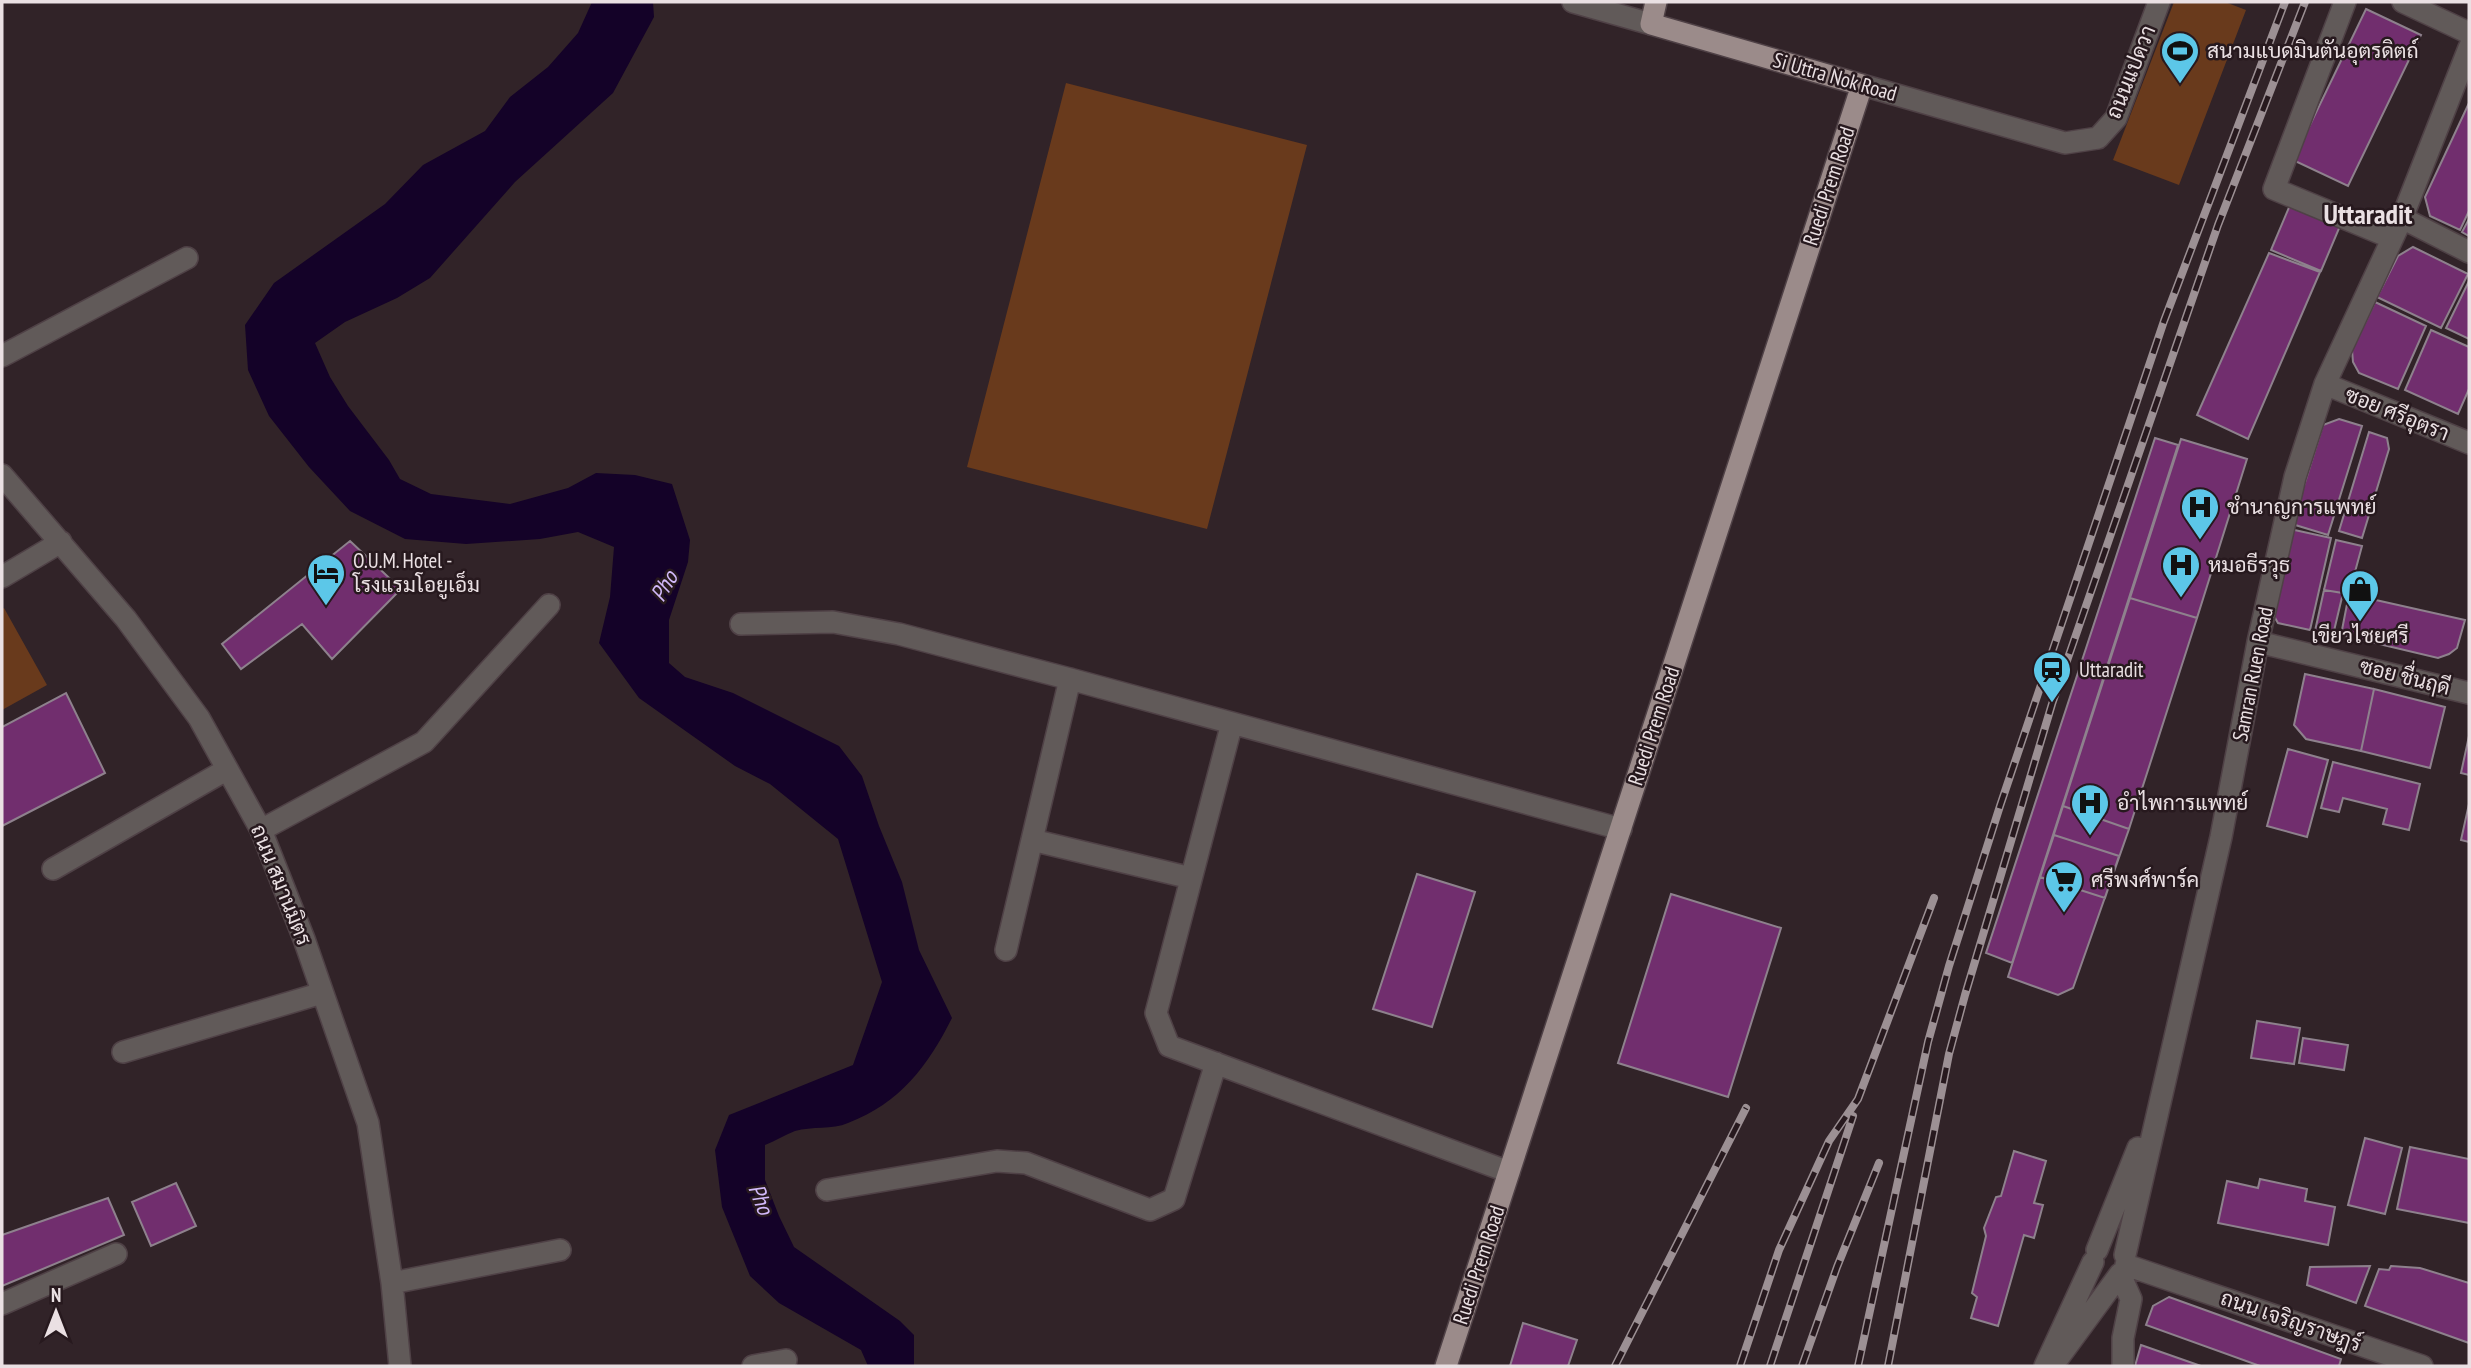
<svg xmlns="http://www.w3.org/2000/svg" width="2471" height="1368" viewBox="0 0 2471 1368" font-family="'PT Sans Narrow',Sarabun,sans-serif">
<rect width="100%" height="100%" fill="#312328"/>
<!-- green -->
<path fill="#693a1c" d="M2174 2H2225L2246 10 2179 185 2113 160Z
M1066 83 1307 145 1207 529 967 467Z
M4 608 47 685 2 710V609Z"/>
<!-- water -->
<path fill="#140228" d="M592 2H653L654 17 613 93 515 182 430 278 397 298 345 322 315 343 330 377 348 406 389 460 400 479 431 494 510 504 568 488 596 473 635 475 672 484 690 540 688 562 669 620V663L685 677 733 693 839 746 862 776 879 826 902 882 919 950 952 1018C928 1066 900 1103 848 1123 832 1130 812 1126 795 1131 785 1135 775 1141 765 1145V1180L779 1216 794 1247 900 1321 914 1335V1366H868L861 1350 779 1303 750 1276 722 1207 715 1150 729 1115 853 1065 882 982 838 839 770 784 735 766 639 698 599 643 610 597 614 547 578 532 540 539 466 544 405 539 350 511 309 467 269 416 248 370 245 325 274 283 385 204 423 165 485 131 510 97 548 67 578 33Z"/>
<!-- building -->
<path fill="#712e6e" stroke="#8e818d" stroke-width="2" d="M2366 9 2421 35 2348 186 2293 160Z
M2469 103V211L2460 230 2430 216 2425 197Z
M2290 205 2340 226 2321 271 2271 250Z
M2469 219V236L2462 232Z
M2413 247 2468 274 2441 328 2377 297 2398 256Z
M2269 253 2320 272 2248 439 2197 415Z
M2469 281V339L2446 328Z
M2375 302 2426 326 2398 389 2359 373 2353 362 2352 350Z
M2431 330 2469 347V389L2458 414 2405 390Z
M2339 419 2362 426 2328 535 2292 524 2323 425Z
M2369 432 2387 438 2389 449 2362 538 2339 531Z
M2155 438 2178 445 2012 963 1986 953Z
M2181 439 2247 459 2197 618 2130 598Z
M2290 529 2331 538 2310 630 2278 623 2271 611Z
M2336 540 2362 546 2349 594 2324 590Z
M350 541 401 589 332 659 302 624 241 669 222 644Z
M2324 590 2343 593 2333 635 2315 631Z
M2349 594 2465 620 2457 648 2449 654 2438 658 2341 635Z
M2130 598 2197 618 2129 829 2063 806Z
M2305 674 2374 689 2361 751 2306 739 2294 725Z
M2374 689 2445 707 2430 768 2361 751Z
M66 693 105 773 2 826V727Z
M2469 736V775L2461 773Z
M2288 749 2328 760 2307 837 2267 826Z
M2333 762 2420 784 2409 830 2383 824 2387 809 2343 798 2339 812 2321 808Z
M2469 804V842L2461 840Z
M2063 806 2129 829 2073 988 2058 995 2008 977Z
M2054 835 2119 856 2105 898 2040 877Z
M1417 874 1475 892 1432 1027 1373 1009Z
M1671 894 1781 928 1728 1097 1618 1063Z
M2257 1021 2300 1028 2294 1064 2251 1058Z
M2303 1038 2348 1045 2344 1070 2299 1063Z
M2365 1138 2402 1148 2385 1214 2348 1205Z
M2410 1147 2469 1159V1223L2397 1209Z
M2014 1151 2046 1161 2034 1203 2043 1205 2034 1238 2024 1235 1998 1326 1971 1318 1977 1297 1972 1293 1986 1236 1984 1228 1996 1197 2001 1196Z
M2260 1179 2307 1189 2305 1201 2335 1207 2328 1245 2218 1223 2227 1181 2258 1188Z
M176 1183 196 1226 151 1246 132 1202Z
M108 1198 124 1235 2 1286V1235Z
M2370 1266 2356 1303 2307 1285 2310 1267Z
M2391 1266 2420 1268 2469 1283V1343L2365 1306 2379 1269 2389 1270Z
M2169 1297 2341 1359 2339 1366H2260L2146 1325 2153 1306Z
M1523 1323 1577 1340 1568 1366H1510Z
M2141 1345 2201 1366H2135Z"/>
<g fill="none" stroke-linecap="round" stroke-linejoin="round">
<defs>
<path id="minor" d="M1573 2 1651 24
M2345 2 2274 189 2392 238
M2403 2 2469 33
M1862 85 2065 143 2098 138 2116 118 2159 2
M2402 218 2469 252
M2 356 187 258
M2325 384 2469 443
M2 475 126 619 199 718 261 830 304 939 368 1123 392 1283 400 1366
M2 577 61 542
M741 624 833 622 899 634 1070 679 1621 829
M2258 642 2469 693
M1232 723 1156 1013 1169 1046 1509 1172
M261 830 424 742 549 605
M1032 840 1191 878
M53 869 226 770
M1006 950 1070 679
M123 1052 322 993
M827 1190 997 1161 1026 1163 1150 1210 1174 1199 1216 1063
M2097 1250 2138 1148
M2125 1255 2221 837 2258 642 2295 477 2325 384 2402 218 2469 48
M2126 1265 2422 1366
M2120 1274 2131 1299 2123 1338V1366
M392 1283 560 1250
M2 1304 116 1254
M2059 1357 2120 1274
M753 1366 786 1360
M2045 1366 2093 1262"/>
<path id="major" d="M1446 1366 1862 85 1651 24 1656 2"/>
</defs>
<!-- minor casing -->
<use href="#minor" stroke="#4f4146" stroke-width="24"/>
<!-- major casing -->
<use href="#major" stroke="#4f4146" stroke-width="24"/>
<!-- minor -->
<use href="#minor" stroke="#615a59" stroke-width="21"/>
<!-- major -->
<use href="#major" stroke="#9b8b8a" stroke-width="21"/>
<defs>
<path id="rail" d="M1615 1366 1746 1108
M1740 1366 1779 1250 1829 1141 1858 1099 1934 898
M1770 1366 1853 1116
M1802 1366 1837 1267 1879 1163
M1858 1366 1928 1042 1949 966 2000 806 2164 321 2285 2
M1888 1366 1949 1054 1965 995 2052 704 2218 225 2305 2"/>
</defs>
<!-- rail casing -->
<use href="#rail" stroke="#9c9094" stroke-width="8"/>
<!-- rail -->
<use href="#rail" stroke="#27191e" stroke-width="5" stroke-dasharray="16" stroke-linecap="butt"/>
</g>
<!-- icons -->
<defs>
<symbol id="stadium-pin" viewBox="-11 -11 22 30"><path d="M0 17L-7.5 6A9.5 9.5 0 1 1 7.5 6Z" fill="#5cc7e8" stroke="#27191e"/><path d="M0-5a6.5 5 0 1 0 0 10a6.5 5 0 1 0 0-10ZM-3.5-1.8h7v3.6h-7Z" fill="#111"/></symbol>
<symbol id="hospital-pin" viewBox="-11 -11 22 30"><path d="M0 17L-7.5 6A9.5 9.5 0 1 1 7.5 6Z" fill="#5cc7e8" stroke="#27191e"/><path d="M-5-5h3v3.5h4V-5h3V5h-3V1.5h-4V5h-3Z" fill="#111"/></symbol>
<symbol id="hotel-pin" viewBox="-11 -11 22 30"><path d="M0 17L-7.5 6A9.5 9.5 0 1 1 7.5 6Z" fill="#5cc7e8" stroke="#27191e"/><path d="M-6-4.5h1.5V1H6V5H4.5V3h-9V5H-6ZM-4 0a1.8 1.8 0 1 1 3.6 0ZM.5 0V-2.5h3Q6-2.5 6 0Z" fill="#111"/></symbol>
<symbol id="shop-pin" viewBox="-11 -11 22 30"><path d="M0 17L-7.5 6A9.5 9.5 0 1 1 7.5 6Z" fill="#5cc7e8" stroke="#27191e"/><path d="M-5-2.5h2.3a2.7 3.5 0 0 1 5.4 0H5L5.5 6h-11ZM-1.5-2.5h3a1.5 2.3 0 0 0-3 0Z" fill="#111"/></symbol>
<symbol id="station-pin" viewBox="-11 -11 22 30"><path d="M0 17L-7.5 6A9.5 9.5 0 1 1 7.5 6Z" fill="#5cc7e8" stroke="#27191e"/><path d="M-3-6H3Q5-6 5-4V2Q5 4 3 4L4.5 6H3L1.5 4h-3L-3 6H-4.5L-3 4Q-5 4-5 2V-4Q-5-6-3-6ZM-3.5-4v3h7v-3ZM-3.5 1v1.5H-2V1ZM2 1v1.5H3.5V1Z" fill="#111"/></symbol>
<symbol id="supermarket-pin" viewBox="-11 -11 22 30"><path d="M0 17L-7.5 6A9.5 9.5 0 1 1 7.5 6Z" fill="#5cc7e8" stroke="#27191e"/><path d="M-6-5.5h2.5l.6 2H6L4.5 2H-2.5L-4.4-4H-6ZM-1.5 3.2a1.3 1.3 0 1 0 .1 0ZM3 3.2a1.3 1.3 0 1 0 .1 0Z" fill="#111"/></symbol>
</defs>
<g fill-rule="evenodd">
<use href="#stadium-pin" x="2158" y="29" width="44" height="60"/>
<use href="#hospital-pin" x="2178" y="485" width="44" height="60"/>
<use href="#hospital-pin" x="2159" y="543" width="44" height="60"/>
<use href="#hotel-pin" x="304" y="551" width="44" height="60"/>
<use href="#shop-pin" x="2338" y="567" width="44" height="60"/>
<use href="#station-pin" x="2030" y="648" width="44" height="60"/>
<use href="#hospital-pin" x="2068" y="781" width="44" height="60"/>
<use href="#supermarket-pin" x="2042" y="858" width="44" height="60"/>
</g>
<g text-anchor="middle" stroke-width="5" stroke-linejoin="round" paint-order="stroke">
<!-- poi labels -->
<g font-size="21" fill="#eae0e3" stroke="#27191e" text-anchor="start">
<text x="2207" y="58">สนามแบดมินตันอุตรดิตถ์</text>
<text x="2227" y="514">ชำนาญการแพทย์</text>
<text x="353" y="568">O.U.M. Hotel -<tspan x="353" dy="24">โรงแรมโอยูเอ็ม</tspan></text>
<text x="2208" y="572">หมอธีรวุธ</text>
<text x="2360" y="643" text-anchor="middle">เขียวไชยศรี</text>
<text x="2079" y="677">Uttaradit</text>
<text x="2117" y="810">อำไพการแพทย์</text>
<text x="2091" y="887">ศรีพงศ์พาร์ค</text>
</g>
<!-- street labels -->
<g font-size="21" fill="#eae0e3" stroke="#27191e">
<text transform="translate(2131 72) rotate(-68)" y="7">ถนนแปดวา</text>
<text transform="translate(1835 77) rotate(16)" y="7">Si Uttra Nok Road</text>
<text transform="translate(1829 186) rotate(-72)" y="7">Ruedi Prem Road</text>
<text transform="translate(2397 414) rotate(22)" y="7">ซอย ศรีอุตรา</text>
<text transform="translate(2253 674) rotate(-79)" y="7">Samran Ruen Road</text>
<text transform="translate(2405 677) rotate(14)" y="7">ซอย ชื่นฤดี</text>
<text transform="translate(1654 726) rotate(-72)" y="7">Ruedi Prem Road</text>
<text transform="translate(281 885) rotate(68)" y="7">ถนน สมานมิตร</text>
<text transform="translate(1479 1265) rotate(-72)" y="7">Ruedi Prem Road</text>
<text transform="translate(2291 1321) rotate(19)" y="7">ถนน เจริญราษฎร์</text>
</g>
<!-- water labels -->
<g font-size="23" font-style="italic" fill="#d2b9fa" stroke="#27191e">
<text transform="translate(664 586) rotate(-59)" y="8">Pho</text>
<text transform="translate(761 1199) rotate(68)" y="8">Pho</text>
</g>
<!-- district labels -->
<g font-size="28" font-weight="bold" fill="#eae0e3" stroke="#27191e">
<text x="2368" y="224">Uttaradit</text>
</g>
</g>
<!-- border -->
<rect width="2471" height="1368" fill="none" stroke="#eae0e3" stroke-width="7"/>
<!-- north arrow -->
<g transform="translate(56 1312)" stroke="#27191e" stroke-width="5" paint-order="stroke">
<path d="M0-5L12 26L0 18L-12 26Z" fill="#eae0e3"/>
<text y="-10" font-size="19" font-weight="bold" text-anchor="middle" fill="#eae0e3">N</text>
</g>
</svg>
